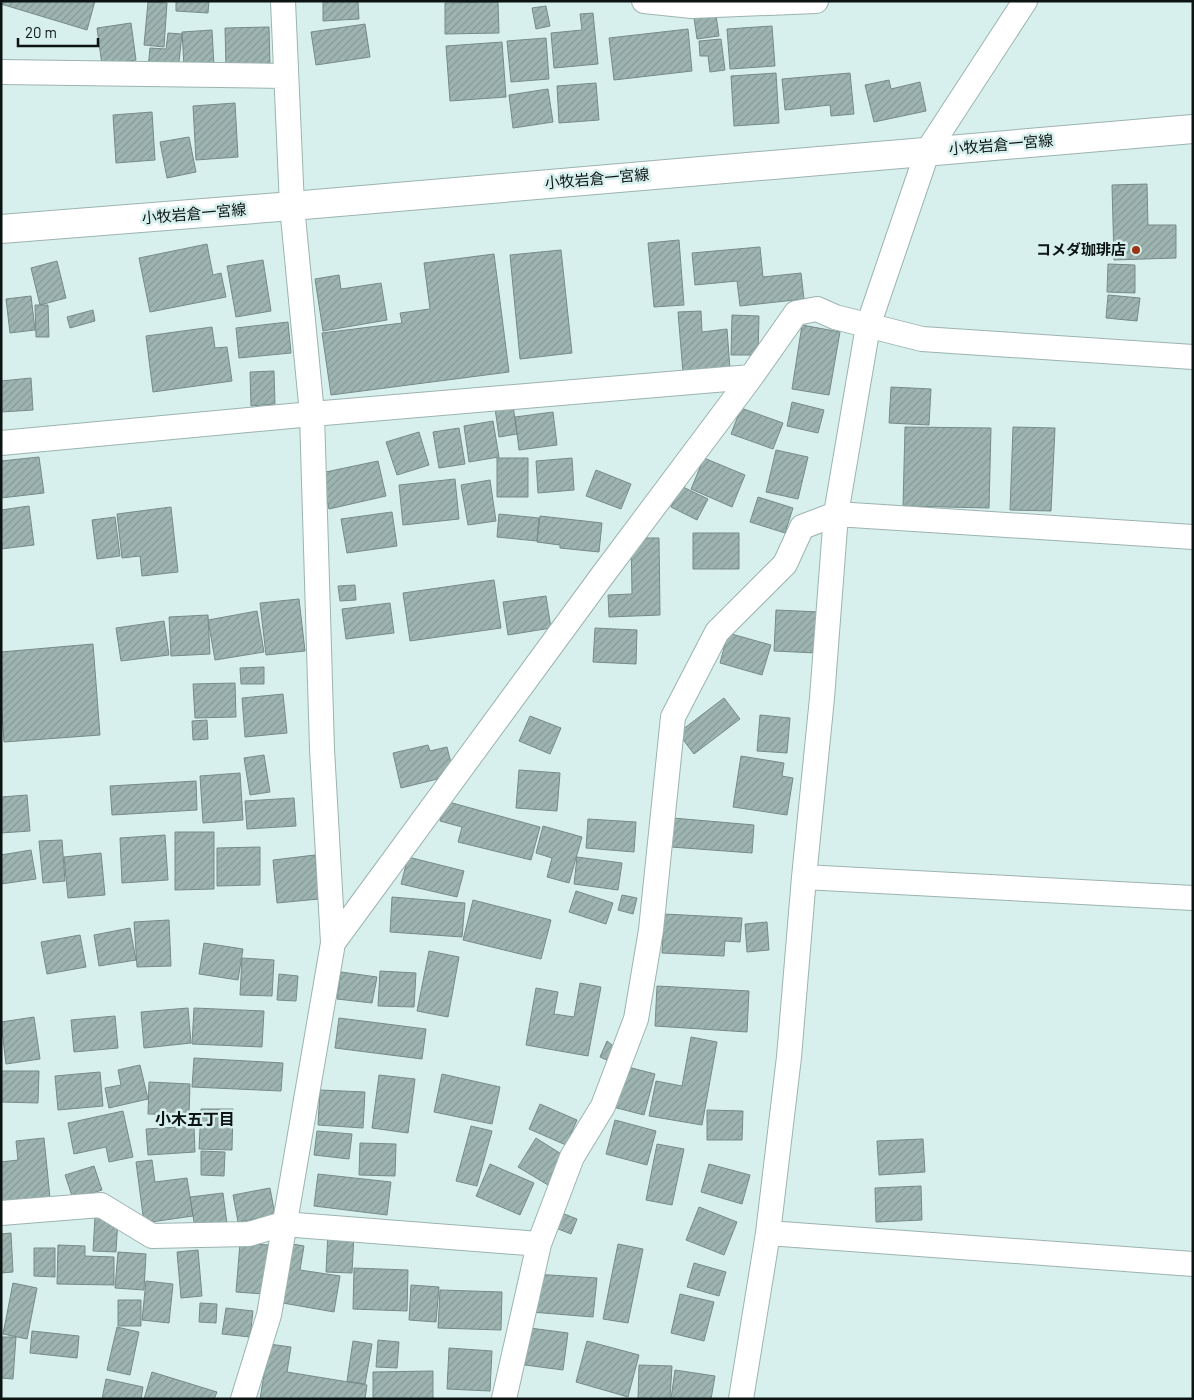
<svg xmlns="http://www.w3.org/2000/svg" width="1194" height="1400" viewBox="0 0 1194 1400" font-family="Barlow,'Noto Sans JP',sans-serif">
<defs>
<pattern id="building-hatch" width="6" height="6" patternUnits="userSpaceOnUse" patternTransform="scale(1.25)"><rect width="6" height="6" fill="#9db4b1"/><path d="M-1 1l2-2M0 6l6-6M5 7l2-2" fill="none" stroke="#869a97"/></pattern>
</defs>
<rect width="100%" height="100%" fill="#d8f0ed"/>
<!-- building -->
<path fill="url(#building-hatch)" stroke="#768b89" d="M1 1H95L87 30 1 4Z
M176 1H209L208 13 176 11Z
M323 1H358L359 19 323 21Z
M148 2 167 3 164 47 144 45Z
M498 2 499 33 445 34V3Z
M546 6 550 26 536 29 532 8Z
M593 13 598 64 554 68 551 33 582 30 580 14Z
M716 15 719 36 697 39 694 18Z
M131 23 136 60 102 65 97 28Z
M365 24 370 57 316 65 311 32Z
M772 26 775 66 730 69 727 29Z
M269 27 270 66 226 67 225 28Z
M688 29 692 71 614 80 609 38Z
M212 30 214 66 184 67 182 32Z
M168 33 182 34 178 71 148 68 150 48 166 49Z
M546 38 549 79 511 82 507 41Z
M721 39 725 70 710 72 708 56H700L699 41Z
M502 42 506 97 450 101 446 46Z
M776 73 779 123 734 126 731 76Z
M850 73 854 114 831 116 830 105 785 110 782 79Z
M889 80 891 89 920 82 926 111 874 122 865 85Z
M596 83 599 120 559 123 557 86Z
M548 89 553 122 513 128 509 95Z
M235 103 238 157 196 160 193 106Z
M152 112 155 160 116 163 113 115Z
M189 137 196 172 167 178 160 142Z
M1147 184 1148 225H1176V258L1114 260 1112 185Z
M679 240 684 305 654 307 648 243Z
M207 244 213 275 221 273 226 297 150 312 139 258Z
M760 247 763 277 801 273 804 299 740 306 737 281 695 285 692 253Z
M561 250 572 353 520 359 510 255Z
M494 254 509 372 331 395 322 333 402 323 400 313 430 309 424 263Z
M263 260 271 311 236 317 227 266Z
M57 261 66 298 40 305 31 268Z
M1108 264 1135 265V293L1107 292Z
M339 275 341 289 381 283 387 320 323 331 315 279Z
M1108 295 1140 298 1137 321 1106 318Z
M31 296 35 330 10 333 6 299Z
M35 305H48L49 337H36Z
M93 310 95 321 70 328 67 317Z
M701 311 702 332 727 329 730 369 683 373 678 312Z
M732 315 759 316 758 355H731Z
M288 322 291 353 239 358 236 328Z
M802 325 840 332 829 395 792 389Z
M212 327 215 348 227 347 232 381 153 392 146 336Z
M274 371 275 404 251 406 250 372Z
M31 378 33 410 1 412V381Z
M891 387 931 389 929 425 889 423Z
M792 402 824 410 818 433 787 426Z
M513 405 517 434 499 437 495 408Z
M741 408 783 423 773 449 731 434Z
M553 412 557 445 519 450 515 417Z
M493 421 499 457 469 462 464 426Z
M905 427 991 428 989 508 903 506Z
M1013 427 1055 428 1051 511 1010 510Z
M459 428 465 464 439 468 433 432Z
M419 432 429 465 397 475 386 442Z
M776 450 808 457 798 499 766 492Z
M39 457 44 493 1 498V461Z
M497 458H528V497H497Z
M572 458 574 490 538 493 536 461Z
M704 458 745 475 732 507 691 489Z
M378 461 386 496 329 509 321 473Z
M596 470 631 484 621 509 586 496Z
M455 479 459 519 403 525 399 485Z
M490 480 496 521 468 525 461 485Z
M681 486 708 499 697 520 671 507Z
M758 497 793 508 785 533 750 522Z
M29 506 34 545 1 549V510Z
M171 507 178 572 142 576 140 556 122 558 117 514Z
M392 512 397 546 347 553 341 519Z
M499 514 539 518 537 541 497 537Z
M540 516 602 523 599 552 560 548V545L537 542Z
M115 517 120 556 97 559 92 520Z
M693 533H739V569H693Z
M631 538H659L660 615 609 617 608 595 632 594Z
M494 580 501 628 410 641 403 593Z
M355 585 356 600 340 601 338 586Z
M546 596 551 628 508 635 503 602Z
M299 599 305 651 266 655 260 603Z
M390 603 394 633 346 639 342 609Z
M776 610 819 612 816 653 774 651Z
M257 611 264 652 215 660 208 620Z
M208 615 210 654 171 656 169 617Z
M164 621 169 655 121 661 116 628Z
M595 628 637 630 636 664 593 662Z
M728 633 771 645 762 675 720 663Z
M93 644 100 735 4 742 1 702V652Z
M264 667V684H241L240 668Z
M235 683 236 717 195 718 193 684Z
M283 694 287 733 245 737 242 698Z
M724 698 740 719 694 754 678 733Z
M760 715 790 718 787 753 757 751Z
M530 716 561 728 550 754 519 741Z
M207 720 208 739 193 740 192 721Z
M428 745 430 751 447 747 454 775 401 788 393 753Z
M264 755 270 792 250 795 244 758Z
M741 756 784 763 782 776 793 778 787 815 733 807Z
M519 770 560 773 557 811 516 808Z
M240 773 243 820 203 823 200 776Z
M196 781 197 810 112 815 110 786Z
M27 795 30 831 1 833V797Z
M294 798 296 826 247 829 245 801Z
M445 801 540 827 531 860 458 842 462 827 440 821Z
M673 818 754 825 752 853 671 847Z
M588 819 636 822 634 852 586 848Z
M543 826 582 837 569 883 547 877 552 858 536 853Z
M175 832H214V889L175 890Z
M165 835 168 880 122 883 120 838Z
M62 840 65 881 43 883 39 841Z
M260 847V885L217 886V848Z
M31 850 36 879 1 884V855Z
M101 853 105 895 68 898 64 857Z
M315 855 319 899 277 903 273 860Z
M408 857 464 871 457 897 401 884Z
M577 857 622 863 618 890 574 884Z
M576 891 613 903 606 924 569 912Z
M622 895 637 898 633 914 618 910Z
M392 897 465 903 462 937 390 932Z
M473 900 551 920 541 959 463 940Z
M664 914 742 918 740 942 725 941 724 956 662 953Z
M169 920 171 966 137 967 134 922Z
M767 922 769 950 747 952 745 924Z
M130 928 136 960 99 966 94 935Z
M80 935 86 967 47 974 41 942Z
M204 943 243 949 238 980 199 974Z
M429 951 459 957 448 1017 417 1011Z
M242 958 274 960 272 996 240 995Z
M380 971 416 973 414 1007 378 1006Z
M341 972 377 977 372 1003 337 999Z
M279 974 298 976 296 1001 277 1000Z
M580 983 601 987 588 1056 526 1045 536 988 558 992 554 1014 574 1017Z
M657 986 749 991 747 1032 655 1026Z
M188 1008 191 1043 144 1048 141 1012Z
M194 1008 264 1011 262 1047 192 1044Z
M115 1016 118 1048 74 1052 71 1020Z
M34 1017 40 1059 6 1064 1 1022Z
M339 1018 426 1029 422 1059 335 1048Z
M691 1037 717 1042 702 1125 649 1116 656 1081 682 1086Z
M607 1041 616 1048 611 1062 600 1057Z
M194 1058 283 1063 281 1091 192 1087Z
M140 1065 148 1099 109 1108 105 1088 121 1085 118 1070Z
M624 1066 655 1074 644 1115 613 1107Z
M1 1071H39L38 1103 1 1102Z
M100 1072 103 1106 58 1110 55 1076Z
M442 1074 500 1087 492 1124 434 1112Z
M379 1075 415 1079 408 1133 372 1128Z
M149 1082 190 1084 189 1115 148 1114Z
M320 1090 365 1092 363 1128 318 1125Z
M540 1104 577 1120 566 1145 529 1129Z
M201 1109H233L232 1150 199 1149Z
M707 1110 743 1111 742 1140H707Z
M123 1111 133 1157 109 1162 106 1147 74 1154 68 1123Z
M615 1120 656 1131 647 1165 606 1154Z
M194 1126 195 1152 148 1155 146 1129Z
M471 1126 492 1131 477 1186 456 1181Z
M317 1131 352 1134 349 1159 314 1155Z
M44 1138 50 1198 1 1203V1162L18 1160 16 1141Z
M536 1138 566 1157 548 1185 518 1167Z
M923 1139 925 1172 879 1175 877 1141Z
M360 1143 396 1144 395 1176 359 1175Z
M657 1144 684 1149 672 1205 646 1200Z
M201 1151 225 1152 224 1176 201 1175Z
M152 1160 155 1182 187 1178 193 1216 144 1223 136 1162Z
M490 1164 534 1183 520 1215 476 1196Z
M709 1164 750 1175 742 1204 701 1192Z
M94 1166 102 1190 73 1199 65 1175Z
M318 1174 391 1182 387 1215 314 1206Z
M921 1186 922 1220 876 1222 875 1188Z
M270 1188 275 1215 238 1222 233 1195Z
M223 1193 227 1224 195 1228 190 1197Z
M699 1207 737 1222 724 1255 686 1240Z
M554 1210 577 1219 571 1234 548 1225Z
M95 1217 118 1218 116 1252 93 1251Z
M328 1231 354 1233 352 1273 326 1272Z
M11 1233 13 1272 1 1273V1234Z
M240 1243 268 1245 264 1294 236 1292Z
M287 1243 304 1246 300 1270 340 1276 334 1312 277 1302Z
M618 1244 643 1249 628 1323 603 1319Z
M58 1245 85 1246V1256L114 1257V1285L57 1284Z
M34 1248H55V1277L34 1276Z
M198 1250 202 1296 181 1298 177 1252Z
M118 1252 146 1254 144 1290 115 1288Z
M694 1263 726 1272 719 1296 687 1287Z
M354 1268 408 1270 407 1311 353 1309Z
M534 1274 597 1278 593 1317 531 1312Z
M146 1281 173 1284 169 1323 142 1320Z
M13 1283 37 1288 27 1339 3 1334Z
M411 1285 439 1287 436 1322 409 1320Z
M440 1290 502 1292 501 1330 438 1328Z
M680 1294 714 1302 704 1341 671 1333Z
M118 1300H141V1326H118Z
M200 1303 217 1304 216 1323 199 1322Z
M226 1308 253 1311 250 1337 222 1334Z
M117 1327 139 1332 130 1375 107 1370Z
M530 1328 568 1333 563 1370 525 1365Z
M32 1331 79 1336 77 1358 30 1353Z
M1 1337H16L13 1379 1 1378Z
M378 1340 399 1342 397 1368 376 1367Z
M353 1341 372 1344 365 1384 347 1381Z
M587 1341 639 1355 628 1397 576 1382Z
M269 1344 291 1347 287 1372 367 1385 365 1399H260Z
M449 1348 492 1351 490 1391 447 1389Z
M639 1365 672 1366 670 1399H638Z
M675 1370 715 1376 711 1399H671Z
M433 1371V1399H373V1372Z
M152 1372 217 1392 214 1399H144Z
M106 1379 143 1387 141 1399H102Z"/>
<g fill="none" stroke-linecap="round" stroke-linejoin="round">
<defs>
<path id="street" d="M644 1 692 6 816 1
M1 72 285 76
M1 443 312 414 751 377
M804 877 1193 898
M333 943 602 576 751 377 796 313 817 309 835 317 922 339 1193 357
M1 1213 101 1205 152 1236 249 1234 283 1224 539 1244
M768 1233 1193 1264
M243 1399 269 1315 333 943 322 749 312 414 292 206 283 1
M504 1399 539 1244 572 1157 603 1106 636 1019 651 930 673 717 717 632 785 564 802 527 836 514 1193 537
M741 1399 768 1233 789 1057 804 877 822 698 836 514 868 326 928 150 1025 1"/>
<path id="secondary" d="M1 229 292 206 1193 129"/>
</defs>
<!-- street casing -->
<use href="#street" stroke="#9cb3b0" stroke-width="26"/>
<!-- secondary casing -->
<use href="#secondary" stroke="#9cb3b0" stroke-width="30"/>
<!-- street -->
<use href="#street" stroke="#fff" stroke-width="24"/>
<!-- secondary -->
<use href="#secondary" stroke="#fff" stroke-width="28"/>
</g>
<!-- markers -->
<circle fill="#9c3512" stroke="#d8f0ed" stroke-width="2" cx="1136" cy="250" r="5"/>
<g text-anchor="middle" stroke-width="5" stroke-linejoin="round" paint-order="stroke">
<!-- street labels -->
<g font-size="15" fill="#0b1413" stroke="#d8f0ed">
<text transform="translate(1001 145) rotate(-5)" y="5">小牧岩倉一宮線</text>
<text transform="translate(597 179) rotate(-5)" y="5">小牧岩倉一宮線</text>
<text transform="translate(194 214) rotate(-5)" y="5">小牧岩倉一宮線</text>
</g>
<!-- poi labels -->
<g font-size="15" font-weight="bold" fill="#0b1413" stroke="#d8f0ed" text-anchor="end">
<text x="1126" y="255">コメダ珈琲店</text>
</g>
<!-- neighbourhood labels -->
<g font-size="16" font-weight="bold" fill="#0b1413" stroke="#d8f0ed">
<text x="195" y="1125">小木五丁目</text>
</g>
</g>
<!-- border -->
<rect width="1194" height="1400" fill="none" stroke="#0b1413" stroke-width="5"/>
<!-- scale -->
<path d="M18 38v8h80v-8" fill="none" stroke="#0b1413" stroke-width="2.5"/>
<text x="25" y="38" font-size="15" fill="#0b1413" stroke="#d8f0ed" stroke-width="4" paint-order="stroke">20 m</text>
</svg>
